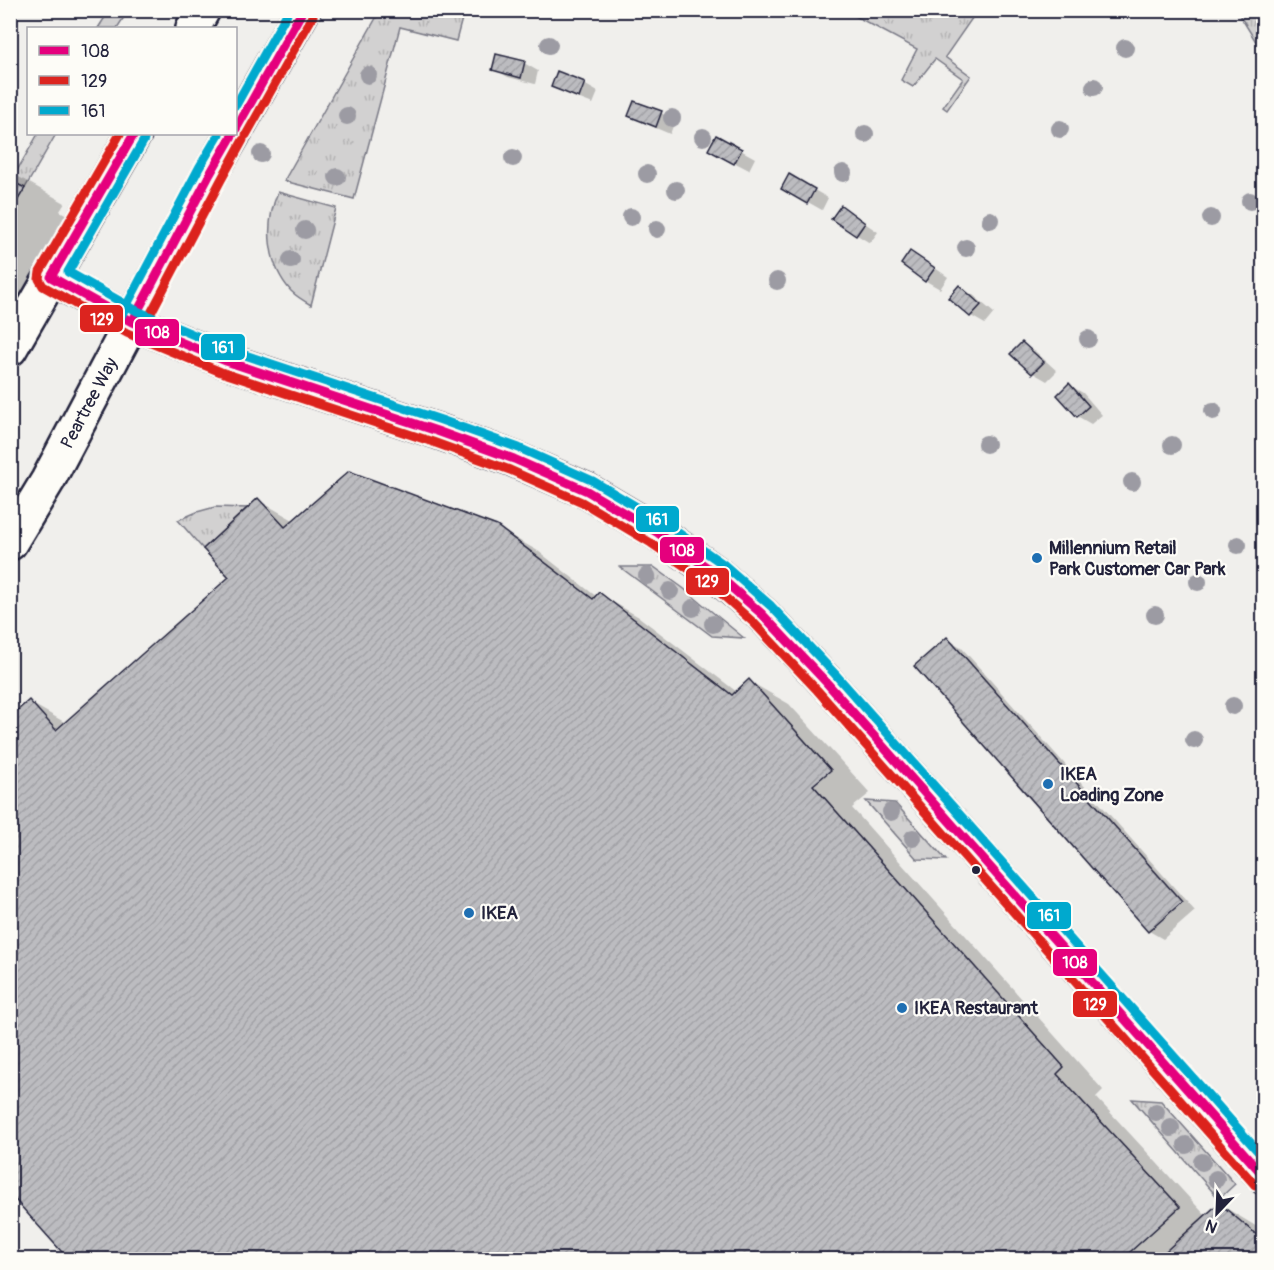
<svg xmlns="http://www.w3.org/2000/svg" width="1274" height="1270" viewBox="0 0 1274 1270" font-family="Pangolin,sans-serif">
<defs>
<pattern id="grass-tufts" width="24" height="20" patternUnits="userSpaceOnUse" patternTransform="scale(1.5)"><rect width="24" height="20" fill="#d2d1d1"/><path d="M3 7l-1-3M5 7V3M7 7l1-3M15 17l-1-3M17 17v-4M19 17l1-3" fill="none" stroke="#b4b3b4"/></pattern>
<pattern id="building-hatch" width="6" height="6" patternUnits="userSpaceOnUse" patternTransform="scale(1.5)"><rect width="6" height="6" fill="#bcbcc0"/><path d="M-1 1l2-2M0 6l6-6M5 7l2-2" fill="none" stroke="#a1a1a6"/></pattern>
</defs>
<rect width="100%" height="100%" fill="#f0efec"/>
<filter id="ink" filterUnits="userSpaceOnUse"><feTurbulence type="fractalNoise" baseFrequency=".0167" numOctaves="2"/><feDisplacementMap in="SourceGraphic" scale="12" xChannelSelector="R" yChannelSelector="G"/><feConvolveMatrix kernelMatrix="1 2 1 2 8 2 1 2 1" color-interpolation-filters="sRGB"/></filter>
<g filter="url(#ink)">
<!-- grass -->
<path fill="url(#grass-tufts)" stroke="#7a7a86" stroke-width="1.5" d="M109 11H128L117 28H98Z
M380 11H464L456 41 400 27 354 199 284 181Z
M846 11H977L945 57 971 76 947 110 943 107 963 79 935 59 913 87 901 80 917 49Z
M1237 11H1261L1263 15V53Z
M38 134H56L25 188 11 181Z
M278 192 336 208 311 305C304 301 297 297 291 291 267 264 264 225 278 192Z
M215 507 247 508 203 549 178 520 197 512Z
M620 567H654L683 588 744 638 712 636Z
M866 801 895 803 946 860 917 859Z
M1132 1099 1161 1101 1235 1184 1219 1199Z"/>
<!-- shadow -->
<path fill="#0003" d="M524 63 538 71 535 84 508 77 494 69Z
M584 84 598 92 593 104 567 94 553 86Z
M661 113 675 121 670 134 644 123 630 115Z
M717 137 755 158 749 170 724 157Z
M10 172 65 203 60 211 74 219 10 329Z
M790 176 828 198 822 210 783 188Z
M841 207 878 232 870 243 857 235Z
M925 261 948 277 940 289 926 281 903 264Z
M959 287 973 295 994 313 985 324 971 316 950 298Z
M1022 344 1036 352 1057 371 1047 381 1033 373 1013 354Z
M1069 385 1083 393 1102 415 1091 424 1077 416Z
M258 500 295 521 497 528 538 551 597 597 599 594 639 617 737 692 749 681 789 704 870 793 852 808 1103 1090 1096 1097 1206 1216 1219 1204 1264 1231V1260H71L29 702 66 723 231 577Z
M947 639 961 647 1195 911 1163 939 1149 931Z"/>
<!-- building -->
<path fill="url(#building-hatch)" stroke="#22223b" stroke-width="1.5" d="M496 54 525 61 521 78 492 70Z
M557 71 585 82 579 98 551 87Z
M634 101 662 111 656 127 628 116Z
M716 135 742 149 734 164 708 150Z
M10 170 16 173 11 181 25 188 10 213Z
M789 174 815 189 807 204 781 189Z
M841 205 865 223 856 236 831 219Z
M910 251 935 268 925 282 901 264Z
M959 285 981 305 970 317 948 298Z
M1022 342 1044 362 1032 374 1010 354Z
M1069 383 1089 406 1077 417 1057 395Z
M349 471 497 526 593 599 599 592 732 695 749 679 831 770 813 785 1064 1067 1057 1074 1180 1207 1121 1260H69L10 1194V717L29 700 56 730 229 577 203 549 258 498 285 527Z
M947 637 1182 902 1148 932 914 666Z
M1219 1203 1264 1241V1260H1156Z"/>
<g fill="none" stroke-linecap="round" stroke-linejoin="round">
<defs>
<path id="minor" d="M193 28 203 10
M236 129 303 10
M51 277 132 322 226 361 437 431 514 459 587 491 658 533 715 573 762 614 826 682 1264 1177
M10 349 134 134
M10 543 48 480 210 174 233 134"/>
</defs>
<!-- minor casing -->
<use href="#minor" stroke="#22223b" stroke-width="38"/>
<!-- minor -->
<use href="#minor" stroke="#fdfcf7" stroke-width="33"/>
<defs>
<path id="bus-1" d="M236 129 303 10
M134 134 51 277 132 322 226 361 437 431 514 459 587 491 658 533 715 573 762 614 826 682 1264 1176
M132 322 210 174 233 134"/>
<path id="bus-2" d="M120 134 40 272 39 279 43 286 127 333 221 372 433 442 510 470 582 502 651 543 708 582 754 623 817 690 1255 1185
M246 135 313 16
M143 328 221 180 243 140"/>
<path id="bus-3" d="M236 105 289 10
M144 140 68 272 137 311 230 350 441 420 519 448 593 481 664 523 723 564 771 606 835 674 1264 1158
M121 316 199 168 219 134"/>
</defs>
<!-- bus-1 casing -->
<use href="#bus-1" stroke="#fdfcf7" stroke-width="14"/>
<!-- bus-2 casing -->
<use href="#bus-2" stroke="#fdfcf7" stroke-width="14"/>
<!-- bus-3 casing -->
<use href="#bus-3" stroke="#fdfcf7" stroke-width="14"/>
<!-- bus-1 -->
<use href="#bus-1" stroke="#e5007d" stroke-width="9"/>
<!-- bus-2 -->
<use href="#bus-2" stroke="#dc241f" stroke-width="9"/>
<!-- bus-3 -->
<use href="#bus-3" stroke="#00a9ce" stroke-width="9"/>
</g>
<!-- trees -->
<g fill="#9c9ba3">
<circle cx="549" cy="45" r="9"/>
<circle cx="1125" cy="48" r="9"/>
<circle cx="368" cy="75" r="9"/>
<circle cx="1094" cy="87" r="9"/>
<circle cx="347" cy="116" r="9"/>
<circle cx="672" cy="118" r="9"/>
<circle cx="1060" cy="129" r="9"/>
<circle cx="865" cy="134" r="9"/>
<circle cx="703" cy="137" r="9"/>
<circle cx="261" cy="154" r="9"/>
<circle cx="513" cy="158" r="9"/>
<circle cx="843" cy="173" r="9"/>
<circle cx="647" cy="174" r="9"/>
<circle cx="337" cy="177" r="9"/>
<circle cx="676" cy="190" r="9"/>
<circle cx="1250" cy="201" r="9"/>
<circle cx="631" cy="217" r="9"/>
<circle cx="1211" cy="218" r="9"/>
<circle cx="990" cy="220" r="9"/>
<circle cx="657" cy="229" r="9"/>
<circle cx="305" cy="230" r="9"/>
<circle cx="966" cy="248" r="9"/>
<circle cx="291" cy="260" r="9"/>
<circle cx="777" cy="281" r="9"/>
<circle cx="1088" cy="339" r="9"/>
<circle cx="1213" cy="411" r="9"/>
<circle cx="986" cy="444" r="9"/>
<circle cx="1172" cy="445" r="9"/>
<circle cx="1132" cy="482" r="9"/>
<circle cx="1238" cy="545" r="9"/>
<circle cx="647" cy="576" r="9"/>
<circle cx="1198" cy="582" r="9"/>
<circle cx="670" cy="591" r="9"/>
<circle cx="693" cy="608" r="9"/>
<circle cx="1155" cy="615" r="9"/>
<circle cx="713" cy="624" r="9"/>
<circle cx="1233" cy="706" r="9"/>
<circle cx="1194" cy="740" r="9"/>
<circle cx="891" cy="812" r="9"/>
<circle cx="913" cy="838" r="9"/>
<circle cx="1156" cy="1112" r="9"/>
<circle cx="1171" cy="1128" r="9"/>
<circle cx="1186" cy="1145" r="9"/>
<circle cx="1202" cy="1162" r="9"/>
<circle cx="1216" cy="1179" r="9"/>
</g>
</g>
<!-- markers -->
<g fill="#1f6fb2" stroke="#fdfcf7" stroke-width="2">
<circle cx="1037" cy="558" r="6"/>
<circle cx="1048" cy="784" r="6"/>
<circle cx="469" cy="913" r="6"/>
<circle cx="902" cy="1008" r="6"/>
</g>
<circle fill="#22223b" stroke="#fdfcf7" stroke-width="2" cx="976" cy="870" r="5"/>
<g text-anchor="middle" stroke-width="4.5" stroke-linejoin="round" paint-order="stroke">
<!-- street labels -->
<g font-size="18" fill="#22223b" stroke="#fdfcf7">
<text transform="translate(89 403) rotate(-62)" y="6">Peartree Way</text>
</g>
<!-- poi labels -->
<g font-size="18" font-weight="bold" fill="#22223b" stroke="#fdfcf7" text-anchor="start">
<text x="1049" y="554">Millennium Retail<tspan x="1049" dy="21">Park Customer Car Park</tspan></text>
<text x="1060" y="780">IKEA<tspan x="1060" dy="21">Loading Zone</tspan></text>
<text x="481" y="919">IKEA</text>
<text x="914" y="1014">IKEA Restaurant</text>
</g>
</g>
<g stroke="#fdfcf7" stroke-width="2">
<rect x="79" y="304" width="45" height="29" rx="6" fill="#dc241f"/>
<rect x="134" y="318" width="46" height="29" rx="6" fill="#e5007d"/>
<rect x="200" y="333" width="46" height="28" rx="6" fill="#00a9ce"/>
<rect x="635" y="505" width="45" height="28" rx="6" fill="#00a9ce"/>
<rect x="659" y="536" width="46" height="28" rx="6" fill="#e5007d"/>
<rect x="685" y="567" width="45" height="29" rx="6" fill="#dc241f"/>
<rect x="1026" y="901" width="46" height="29" rx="6" fill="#00a9ce"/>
<rect x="1052" y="948" width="46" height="29" rx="6" fill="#e5007d"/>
<rect x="1072" y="990" width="46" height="28" rx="6" fill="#dc241f"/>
</g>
<g font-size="16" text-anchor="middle" font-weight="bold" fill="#fff">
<text x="102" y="325">129</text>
<text x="157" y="338">108</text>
<text x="223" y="353">161</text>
<text x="657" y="525">161</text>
<text x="682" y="556">108</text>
<text x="707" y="587">129</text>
<text x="1049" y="921">161</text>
<text x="1075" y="968">108</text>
<text x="1095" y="1010">129</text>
</g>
<!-- margin -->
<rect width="1274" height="1270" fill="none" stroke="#fdfcf7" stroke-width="36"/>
<rect x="18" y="18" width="1238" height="1234" fill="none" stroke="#22223b" stroke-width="2" filter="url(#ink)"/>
<!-- legend -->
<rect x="27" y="27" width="210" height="108" fill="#fdfcf7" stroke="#a5a5ac" stroke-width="1.5"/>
<rect x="39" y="46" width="30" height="9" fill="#e5007d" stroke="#a5a5ac" stroke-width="1.5"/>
<text x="81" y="57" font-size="18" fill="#22223b">108</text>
<rect x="39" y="76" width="30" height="9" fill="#dc241f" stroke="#a5a5ac" stroke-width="1.5"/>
<text x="81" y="87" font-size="18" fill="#22223b">129</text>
<rect x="39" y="106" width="30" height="9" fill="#00a9ce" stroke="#a5a5ac" stroke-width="1.5"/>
<text x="81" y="117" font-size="18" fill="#22223b">161</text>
<!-- north arrow -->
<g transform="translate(1217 1213) rotate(203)" stroke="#fdfcf7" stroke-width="4.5" paint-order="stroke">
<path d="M0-4.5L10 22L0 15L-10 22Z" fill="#22223b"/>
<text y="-9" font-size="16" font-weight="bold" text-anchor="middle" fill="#22223b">N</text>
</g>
</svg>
